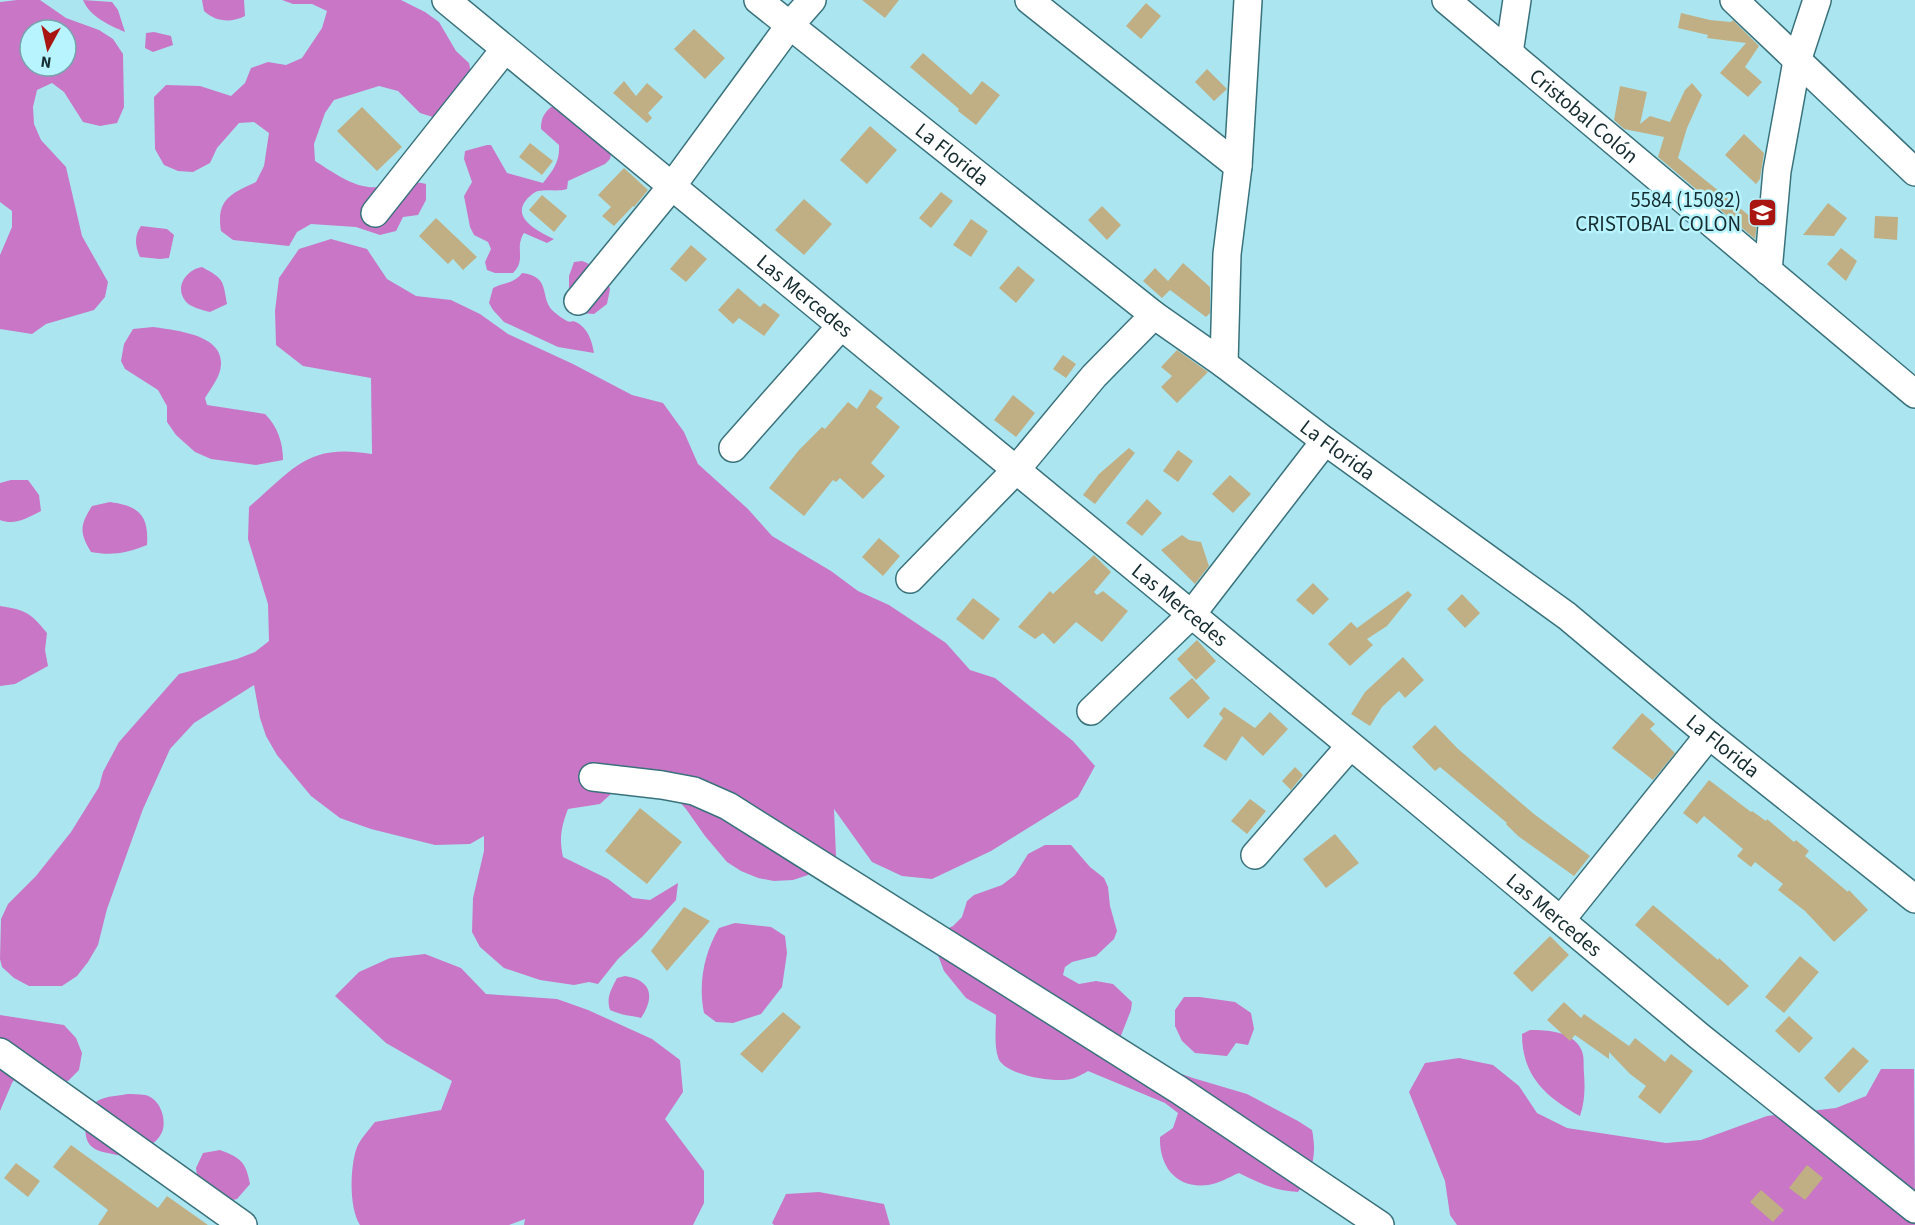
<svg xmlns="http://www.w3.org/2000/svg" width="1915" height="1225" viewBox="0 0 1915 1225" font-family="'Source Sans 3',sans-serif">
<rect width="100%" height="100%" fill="#abe6f0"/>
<!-- forest -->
<path fill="#c976c6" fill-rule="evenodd" d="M17 0H40L66 18 99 30 113 39 123 54 124 107 117 123 100 126 83 122 64 92 52 83 37 90 33 107 34 124 41 140 66 167 82 236 108 282 105 297 94 310 46 324 32 334 0 329V255L12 227V211L0 202V2ZM30 30H66V66H30Z
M83 0 112 2 118 10 125 32C109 25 90 17 83 0Z
M202 0H244L245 16C231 23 216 22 204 11Z
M282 0H401L425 12 439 22 456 51 469 63 476 97 436 118 420 113 398 91 379 86 334 100 325 113 314 144 315 161C333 172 356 190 379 187 399 185 404 179 426 184V200L418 215 403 217 396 231 380 235 356 227 311 224 297 232 289 246 233 240 221 231C216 200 230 194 256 182L264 166 269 133 254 122 239 123 217 148 210 163 193 172 178 171 164 165 155 149 154 97 166 85 200 86 231 96 245 83 251 68 268 62 286 65 302 58 322 28 327 11 312 4H293Z
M154 32 171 36 173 45 153 52 145 48 146 33Z
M551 107H559L596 133 595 141 612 150 610 159 605 164 568 181 567 189C557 192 548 189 538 191 534 192 530 196 527 199 510 218 539 232 554 239L547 243 524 233C514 249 527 259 513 273H495L487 270 485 262 491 249 488 242 474 235 470 227 464 196 472 182 464 159 465 151 487 145H491L507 173 543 183C553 170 560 162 559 145L541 129C541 119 543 114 551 107Z
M141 226 167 229 174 235 169 258 160 259 140 257C135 246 134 236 141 226Z
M331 239 367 249 387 279 416 296 451 300 480 314 508 334 573 364 632 395 663 403 684 432 698 464 748 509 772 536 831 571 858 591 889 605 946 643 970 670 995 678 1073 741 1095 766 1078 797 991 851 932 879 902 876 872 862 834 809 836 856 819 862 808 875 793 880 774 881 758 878 741 871 727 862 705 836 686 809 676 798 645 790 612 793 600 804 568 809C561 827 559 839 563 857L608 879 633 898 650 900 678 883 676 900 642 937 618 959 598 984 589 982 574 985 540 980 504 968 480 947 472 932 473 898 484 851V836L470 844 435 845 371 829 340 818 311 796 277 755 266 736 260 718 254 685 194 723 170 749 143 809 107 909 98 945 88 962 77 976 62 986H29L14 978 2 967 0 959 1 919 8 904 36 876 71 832 99 787 103 772 119 742 179 674 237 659 255 652 269 641 268 604 248 539 249 507C294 468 308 443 372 454L371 378 303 366 276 345 275 311 279 278 299 249Z
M582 261C594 264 597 275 607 281L610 289 607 304 594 314 579 313 569 300V276L574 262Z
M202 267C224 279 223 280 227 304L210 312C202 310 188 307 184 299 175 285 188 269 202 267Z
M522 273C551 276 540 297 552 310 555 313 563 319 567 321 572 323 571 320 576 322 588 328 592 341 594 353L558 347 504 322 493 310 489 303 493 288C504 282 514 284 522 273Z
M153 327C173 330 223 334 221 364 221 376 211 388 205 398L207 405 265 414C278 427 283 443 283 460L256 465 211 459 195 452 176 435 167 422V406L158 390 125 369 121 361 124 344 133 329Z
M11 480H28L39 495 41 511C27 518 15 526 0 520V483Z
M110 502C139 506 149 515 147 545 127 553 112 556 91 552 79 532 80 525 92 506Z
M0 606C26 610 31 613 47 633L45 650 48 666 15 684 0 686Z
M1045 845H1071L1090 867 1104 878 1108 887 1110 906 1117 931 1114 939 1096 956 1072 962 1065 967 1063 975 1079 984 1096 981 1113 984 1132 1002 1131 1010 1115 1051 1193 1078 1247 1094 1298 1121 1312 1130C1317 1154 1313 1172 1298 1192 1275 1191 1259 1183 1239 1173 1229 1177 1218 1184 1208 1185 1176 1189 1159 1166 1160 1137L1173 1128 1178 1113 1165 1103 1088 1071C1083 1074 1076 1078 1071 1079 1055 1083 1002 1075 998 1057 994 1045 996 1028 996 1015L966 998 944 971 938 955 941 938 945 930 953 926 962 917 967 901 974 895 1002 885 1015 875 1028 854Z
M735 923 771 927 785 936 787 953 782 987 761 1014 733 1023 716 1022 704 1013C698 984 704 953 719 928Z
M425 954 461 968 486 994 557 999 588 1010 652 1039 680 1060 683 1092 665 1119 704 1171V1203L693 1225H524L525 1219 509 1225H360C349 1208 350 1170 356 1150 359 1140 369 1130 375 1122L441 1110 452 1081 386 1043 335 996 359 972 390 958Z
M625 976C652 980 655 997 641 1018 629 1015 624 1016 610 1010 606 997 611 990 617 978Z
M1184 997H1200L1235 1002 1251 1013 1254 1029 1248 1045 1236 1043 1227 1056 1195 1053 1182 1041 1175 1026V1010Z
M0 1015 64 1025 76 1038 82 1053 79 1070 68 1081 50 1080 21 1070 12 1083 0 1111Z
M1530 1030C1547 1030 1572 1031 1581 1049 1585 1056 1583 1065 1584 1073 1585 1088 1585 1101 1580 1116 1546 1097 1522 1076 1522 1034Z
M1459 1058 1493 1065 1519 1086 1537 1113 1567 1128 1666 1143 1701 1140 1767 1116 1836 1108 1866 1096 1881 1069H1914L1915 1225H1457L1450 1215 1445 1181 1409 1092 1425 1063Z
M127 1094C133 1094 140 1094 145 1095 159 1098 166 1116 163 1129 159 1146 132 1157 117 1155 108 1153 97 1152 91 1146 80 1135 86 1107 99 1100 107 1096 118 1096 127 1094Z
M220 1150C241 1158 246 1162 250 1184L237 1199 219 1203 198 1184 196 1168 203 1153Z
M819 1192 884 1204 890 1225H774L772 1223 786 1194Z"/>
<!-- building -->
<path fill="#c0af84" d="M862 0H899L885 18Z
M1146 3 1161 16 1141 39 1126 26Z
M1681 13 1710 20 1731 22 1733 20 1759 46 1745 67 1762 82 1748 97 1720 73 1746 43 1707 38 1708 35 1678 28Z
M694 29 725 58 705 79 674 49Z
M923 53 971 95 982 81 1000 95 976 125 958 111 959 109 910 67Z
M1207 69 1227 89 1214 101 1195 82Z
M624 81 636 96 647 83 663 97 648 113 652 118 647 123 613 93Z
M1692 83 1702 95 1687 128 1678 158 1757 222 1755 239 1658 157 1664 137 1624 129 1614 120 1620 86 1647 92 1640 124 1650 116 1670 122 1685 90Z
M362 107 402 147 377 171 337 131Z
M870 126 897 150 867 184 840 160Z
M1744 134 1764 153 1760 179 1756 184 1725 155Z
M530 143 553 161 542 175 519 157Z
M624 168 648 190 634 207 633 206 614 226 602 216 611 207 598 195Z
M941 192 953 201 931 228 919 218Z
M542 195 567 216 554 232 529 210Z
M804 199 832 224 804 255 775 230Z
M1828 203 1847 218 1834 236 1803 235Z
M1102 206 1121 225 1107 240 1088 220Z
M1875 216 1898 217 1897 240 1874 238Z
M436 218 477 257 463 270 453 259 448 264 419 236Z
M971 219 988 231 971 257 953 245Z
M691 245 707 259 686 282 670 269Z
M1841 248 1857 261 1846 281 1827 264Z
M1183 263 1210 287V313L1206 317 1170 290 1162 298 1143 281 1155 268 1168 281Z
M1018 266 1035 280 1016 303 999 288Z
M738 288 760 307 764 303 780 315 764 336 739 318 733 324 718 310Z
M1177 350 1208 372 1177 403 1161 387 1172 376 1161 367Z
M1063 355 1076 364 1066 378 1053 369Z
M870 389 883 398 876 407 900 427 871 463 885 476 863 499 840 478 836 482 833 480 804 516 769 488 799 450 822 427 825 429 848 402 857 409Z
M1013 395 1035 413 1016 437 994 420Z
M1129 448 1135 453 1095 504 1083 495 1099 474Z
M1178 450 1193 461 1178 482 1163 471Z
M1230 475 1251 494 1233 513 1212 494Z
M1147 499 1162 513 1142 536 1126 523Z
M1182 535 1189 540 1201 542 1209 566 1195 584 1161 550Z
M879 538 900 556 883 576 862 557Z
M1094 555 1111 572 1094 592 1097 595 1103 591 1128 611 1102 642 1076 622 1054 644 1043 633 1035 639 1018 627 1050 591 1053 594Z
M1313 583 1329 599 1313 615 1296 600Z
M1408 591 1412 595 1387 626 1367 639 1373 645 1350 666 1328 644 1351 622 1357 628Z
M1462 594 1480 613 1465 628 1447 609Z
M973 598 1000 619 983 640 956 619Z
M1197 640 1216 661 1196 680 1177 659Z
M1403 657 1424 680 1405 698 1399 691 1382 707 1370 726 1351 714 1365 692Z
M1192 678 1210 698 1188 719 1169 698Z
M1224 707 1255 728 1270 712 1288 729 1263 756 1242 736 1226 761 1203 746 1223 718 1219 714Z
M1642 713 1655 724 1650 729 1675 753 1653 780 1612 748Z
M1435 725 1457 748 1534 814 1590 856 1574 876 1518 836 1506 824 1507 823 1440 767 1435 771 1412 747Z
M1295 767 1303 775 1291 790 1282 781Z
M1709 780 1751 812 1752 811 1766 821 1767 819 1794 842 1796 840 1809 851 1805 856 1848 892 1849 890 1868 910 1834 942 1805 911 1778 890 1783 884 1755 862 1751 867 1737 856 1743 849 1704 816 1697 824 1683 813Z
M1250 799 1266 811 1247 834 1231 821Z
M640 808 682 842 647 884 605 851Z
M1335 834 1359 863 1326 888 1303 859Z
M1653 905 1718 960 1719 958 1749 986 1728 1006 1635 925Z
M684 907 710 921 667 971 651 951Z
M1550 936 1569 955 1532 992 1513 973Z
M1800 956 1819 972 1784 1013 1765 997Z
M1564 1002 1581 1018 1584 1014 1629 1046 1635 1038 1665 1062 1671 1054 1693 1071 1660 1114 1638 1097 1646 1086 1630 1074 1609 1052V1059L1575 1035 1570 1041 1547 1020Z
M783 1012 801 1027 762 1073 740 1054Z
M1789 1016 1813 1038 1799 1053 1775 1031Z
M1853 1047 1869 1061 1839 1093 1824 1078Z
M71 1145 158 1208 167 1196 208 1225H98L108 1210 53 1167Z
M16 1163 40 1181 28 1197 4 1178Z
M1807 1165 1823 1178 1805 1200 1789 1188Z
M1761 1190 1784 1210 1773 1222 1750 1202Z"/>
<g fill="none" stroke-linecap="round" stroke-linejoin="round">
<defs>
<g id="minor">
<path id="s1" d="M446 0 1418 801 1699 1036 1915 1209"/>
<path id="s2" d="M758 0 1154 315 1224 364 1325 441 1567 616 1709 735 1915 899"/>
<path d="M1029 0 1238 166"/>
<path id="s3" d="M1446 0 1915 394"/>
<path d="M1734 0 1915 172"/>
<path d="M1509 53 1517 0"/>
<path d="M375 213 505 49"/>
<path d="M1768 271 1777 171 1797 61 1817 0"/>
<path d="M578 301 672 186 790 25 812 0"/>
<path d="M1224 364 1227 254 1238 166 1248 0"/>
<path d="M733 448 841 326"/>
<path d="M910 579 1015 471 1094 376 1154 315"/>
<path d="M1091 711 1191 615 1325 441"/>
<path d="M593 777 662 785 694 791 728 806 1179 1090 1380 1225"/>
<path d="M1255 855 1350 746"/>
<path d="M1561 920 1709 735"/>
<path d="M0 1052 243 1225"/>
</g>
</defs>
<!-- minor casing -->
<use href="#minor" stroke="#39727b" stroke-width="30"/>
<!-- minor -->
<use href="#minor" stroke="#fff" stroke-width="27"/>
</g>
<!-- icons -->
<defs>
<symbol id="school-square" viewBox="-11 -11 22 22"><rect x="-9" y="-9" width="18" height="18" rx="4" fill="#a91612" stroke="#b8f4fd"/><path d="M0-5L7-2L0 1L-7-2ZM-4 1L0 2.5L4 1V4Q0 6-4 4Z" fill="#fff"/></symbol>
</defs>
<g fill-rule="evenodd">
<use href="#school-square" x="1746" y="196" width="33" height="33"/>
</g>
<g text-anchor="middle" stroke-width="5" stroke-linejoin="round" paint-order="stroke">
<!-- street labels -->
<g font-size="21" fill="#152c30" stroke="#b8f4fd">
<text dy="7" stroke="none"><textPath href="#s3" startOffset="180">Cristobal Colón</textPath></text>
<text dy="7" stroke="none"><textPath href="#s2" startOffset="248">La Florida</textPath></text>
<text dy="7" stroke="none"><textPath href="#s1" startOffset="465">Las Mercedes</textPath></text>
<text dy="7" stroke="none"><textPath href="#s2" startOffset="734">La Florida</textPath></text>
<text dy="7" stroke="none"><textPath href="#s1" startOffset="951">Las Mercedes</textPath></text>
<text dy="7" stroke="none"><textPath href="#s2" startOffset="1220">La Florida</textPath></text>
<text dy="7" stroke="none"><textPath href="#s1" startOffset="1437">Las Mercedes</textPath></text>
</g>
<!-- poi labels -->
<g font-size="21" fill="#152c30" stroke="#b8f4fd" text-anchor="end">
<text x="1741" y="207">5584 (15082)<tspan x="1741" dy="24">CRISTOBAL COLON</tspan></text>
</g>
</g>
<!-- north arrow -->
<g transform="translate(48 48) rotate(188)"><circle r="28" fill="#b8f4fd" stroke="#77a4ab" stroke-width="1.5"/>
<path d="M0-4.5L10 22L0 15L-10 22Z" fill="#a91612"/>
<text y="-9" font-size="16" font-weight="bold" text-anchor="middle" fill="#152c30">N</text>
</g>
</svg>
